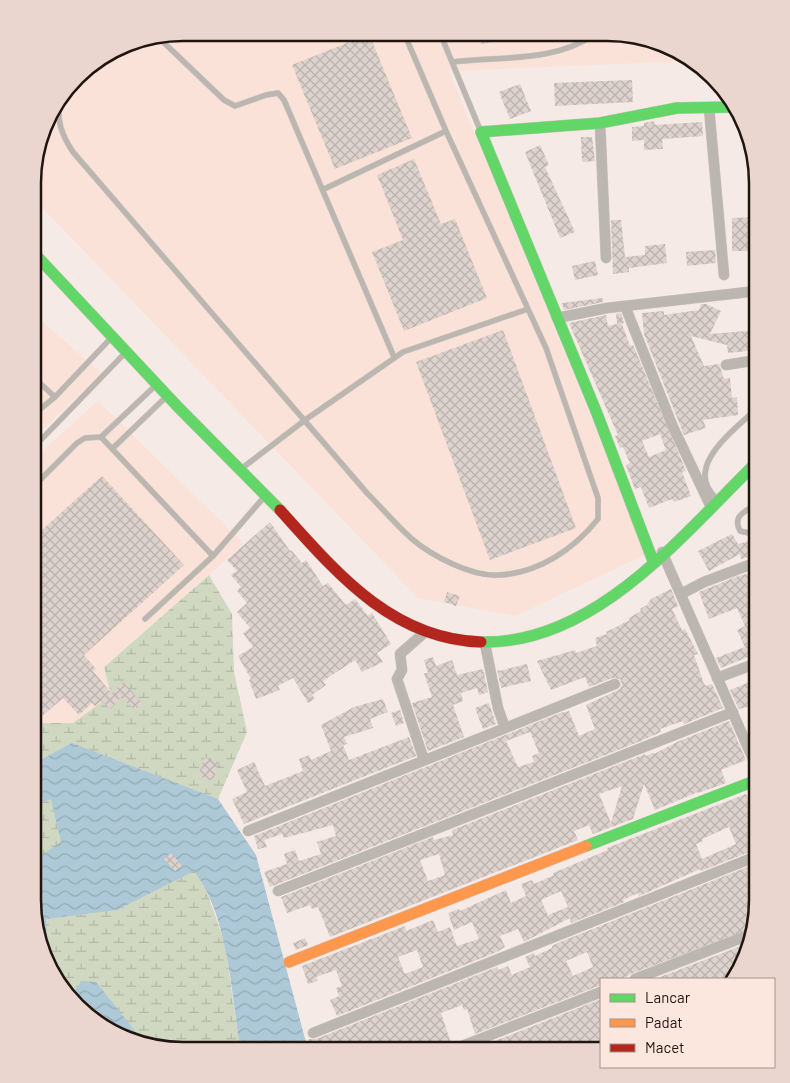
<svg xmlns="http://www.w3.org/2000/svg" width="790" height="1083" viewBox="0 0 790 1083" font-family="Barlow,sans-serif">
<defs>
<pattern id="wetland-marsh" width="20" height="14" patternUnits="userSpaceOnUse" patternTransform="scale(1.25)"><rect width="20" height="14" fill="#d0d8c2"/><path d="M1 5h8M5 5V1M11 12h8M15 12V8" fill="none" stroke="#b2b8a6"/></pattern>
<pattern id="water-waves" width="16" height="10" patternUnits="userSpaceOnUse" patternTransform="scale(1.25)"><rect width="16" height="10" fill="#adc8d6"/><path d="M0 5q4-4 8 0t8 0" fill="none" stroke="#95abb7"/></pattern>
<pattern id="building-cross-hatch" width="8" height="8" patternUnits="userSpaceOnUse" patternTransform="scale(1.25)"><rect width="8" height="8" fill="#ddd2cc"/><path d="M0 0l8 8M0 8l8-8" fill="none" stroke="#bdb3ae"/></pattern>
</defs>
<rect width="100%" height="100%" fill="#f5eae5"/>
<!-- built -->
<path fill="#fae2d8" d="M183 33 627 34 693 61 449 71 647 554 515 616 418 598 34 199V163L52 108 84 70 134 41Z
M34 314 102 374 33 438Z
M98 401 244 544 104 666 111 695 73 723H33V459Z"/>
<!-- wetland -->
<path fill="url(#wetland-marsh)" d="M209 575 232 614 234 672 247 732 218 799 204 883 225 944 240 1049H163L99 1025 48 966 33 901V723H73L111 695 104 667Z"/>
<!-- water -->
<path fill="url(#water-waves)" d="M72 743 218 799 256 855 308 1050 240 1049C232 996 228 914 194 871L117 910 46 919 48 967 33 901V861L61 842 51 799 33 806V764Z
M82 981 96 982 143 1041 99 1025 72 994Z"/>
<!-- building -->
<path fill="url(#building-cross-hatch)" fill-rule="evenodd" d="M479 33 518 34V38L481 44Z
M369 34 412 138 335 169 292 65Z
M632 80 633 102 555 106 554 83Z
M520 84 531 111 510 119 499 92Z
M654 121 655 125 702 122 703 136 662 139 663 149 644 150V140L632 141V127L644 126V123Z
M581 137H592L595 161 582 162Z
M540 145 549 165 545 167 575 232 560 238 525 152Z
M414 159 441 224 455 219 487 298 404 331 372 252 403 240 377 175Z
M757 217V237H752L753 251H732V218Z
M611 220H621L625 257 645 255V246L665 244 667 263 629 268V272L613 274Z
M715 250 716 263 687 266 686 252Z
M595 261 598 275 575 280 572 266Z
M603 298V302L564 310 562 303Z
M701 304H706L721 311 710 334 757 330V350L728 353 727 345 691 336 704 366 719 364 724 379 730 378 732 398 737 397 738 415 703 420 706 428 684 435 644 334 642 313 664 311V315L699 310Z
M621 313 624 323 620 324H622L630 346 633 345 686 471 682 472 691 496 674 502 672 499 649 508 641 487 635 489 626 465 630 463 623 447 620 448 615 436 618 435 569 323 606 315 608 326 617 324 616 314ZM660 434 666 450 649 457 642 441Z
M503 330 576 528 490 560 416 362Z
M102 476 184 565 84 655 96 669 93 671 112 694 123 682 142 703 135 710 121 697 111 709 101 701 95 706 92 703 79 715 63 698 33 724V538Z
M270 522 290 551 291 550 302 563 306 560 323 586 328 583 346 605 355 599 368 616 372 613 391 644 377 653 383 662 362 672 355 660 323 681 326 685 312 695 315 699 308 703 293 678 278 686 280 690 256 699 249 680 251 679 238 656 253 647 243 633 250 628 237 612 247 603 237 591 241 587 231 575 237 571 227 560Z
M732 534 738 544 757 539V555L741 559 740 554 709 571 698 551Z
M757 572V650L752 652 753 655 721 668 716 658 745 647 737 630 745 626 737 608 709 619 699 592 738 576Z
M671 589 678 606 672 609 682 630 685 629 698 654 694 655 704 684 706 686 712 684 723 708 684 724 683 721 660 729 661 732 641 741 270 887 264 872 287 864 284 854 295 850 299 861 321 854 317 842 336 836 333 825 284 838 282 834 264 840 267 847 258 849 254 836 560 713 569 711 579 736 595 729 586 705 620 689 622 684 620 679 612 678 589 687 585 677 551 690 537 661 575 650 576 653 597 646 595 638 607 634 606 632 630 620 629 618 641 611 640 609 647 605 651 599ZM530 732 539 753 532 756 534 762 518 767 506 741Z
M447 592 460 596 456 606 444 602Z
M433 657 436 666 452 660 457 675 483 669 488 692 479 695 477 688 461 693 463 701 453 705 464 737 428 751 412 703 432 697 424 673H428L424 660Z
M527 664 531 681 501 688 497 669 499 671Z
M757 679V729L748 725 755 705 739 709 730 690Z
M383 699 388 712 370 719 373 728 344 737 347 744 343 745 349 760 409 737 416 756 244 824 232 799 247 792 237 770 254 762 265 786 303 771 299 759 309 755 311 760 331 751 321 725 354 707Z
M489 703 496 724 483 729 475 708Z
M400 710 404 723 396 726 391 713Z
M729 721 746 760 721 770 726 783 698 793V792L655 810 644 784 633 819 593 834 589 825 574 831 578 840 330 937 318 907 312 909 310 905 287 913 281 897 433 837 434 840 453 835 452 830 645 754V756L653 753 654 754 679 741ZM622 786 611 823 599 794ZM439 854 445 875 428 881 420 860Z
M205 757 219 762 213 781 198 776Z
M746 794 748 799 757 795V849L701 871 700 869 639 896 638 893 623 900 624 902 571 923 570 918 524 942 518 929 500 936 505 947 497 952 337 1016 330 1000 339 996 336 988 342 986 336 970 316 977 318 981 308 984 302 966 405 926 406 931 433 920 438 932 450 927 457 946 479 939 472 922 454 930 448 913 459 909 460 911 506 890 511 903 526 896 521 884 532 880 534 884 554 875 553 873 608 850 607 848ZM729 827 736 844 702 859 696 844 703 841 702 839ZM561 891 568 907 548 915 541 900ZM417 950 423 967 405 974 398 957Z
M171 853 182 866 175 871 164 859Z
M757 863V910L751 929 633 973 622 979H601V985L475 1034 467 1009 464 1010 462 1005 441 1013 451 1043 436 1050H312L309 1039H316L497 967 499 970 508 966 512 975 530 967 525 957 533 953 535 956 552 948V946L560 942ZM587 952 593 967 573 976 566 961Z
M305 938 308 945 296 950 293 943Z
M746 944 734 979H661L660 977Z
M601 999V1050H538L536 1041 508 1050H489L487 1047 481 1049 480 1047Z"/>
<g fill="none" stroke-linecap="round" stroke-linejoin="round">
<defs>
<path id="lane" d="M440 33 481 132
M158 37 224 100 235 106 266 95 278 93 284 100 394 357
M452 62C500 56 554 63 595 34
M59 99C57 121 61 134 73 152L367 493C382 508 396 525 412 539 432 556 472 577 499 575 539 573 574 549 598 519V498L546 348 446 131 404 33
M324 189 446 131
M33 377 55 397
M33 415 55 397 112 337
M101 437 155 386
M33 448 125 353
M112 449 167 396
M241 469 305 420 403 352 528 309
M33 487 77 443 85 438 101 437 213 556
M717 499C681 467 735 430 757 408
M757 529 749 533 740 531C732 515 745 512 757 504
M145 619 213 556 265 496"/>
<path id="street" d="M709 108 724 275
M600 123 606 258
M625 306 673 427 710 505
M557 318 607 308 757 291
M726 365 757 360
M662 552 757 768
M681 594 704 582 757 562
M485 644 498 708 505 728
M717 678 757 663
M424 760 397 679 402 670 400 654 425 632
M248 831 615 684
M278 891 733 712
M635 979 749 935
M313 1033 757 856
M452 1050 601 992"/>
<path id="fast" d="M34 253 178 407 280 510
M653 561 596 411 481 132 600 123 677 108 734 107
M481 642C595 645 683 534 757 462
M586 846 757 780"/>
<path id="slow" d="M289 962 586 846"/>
<path id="jam" d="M280 510C336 572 391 639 481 642"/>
</defs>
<!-- lane casing -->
<use href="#lane" stroke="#cdc4c0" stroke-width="6"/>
<!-- street casing -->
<use href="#street" stroke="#cdc4c0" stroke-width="11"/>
<!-- fast casing -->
<use href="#fast" stroke="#cdc4c0" stroke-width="12"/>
<!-- slow casing -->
<use href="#slow" stroke="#cdc4c0" stroke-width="12"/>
<!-- jam casing -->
<use href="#jam" stroke="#cdc4c0" stroke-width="12"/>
<!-- lane -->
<use href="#lane" stroke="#bcb6b1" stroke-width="5"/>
<!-- street -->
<use href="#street" stroke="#bcb6b1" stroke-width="10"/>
<!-- fast -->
<use href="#fast" stroke="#63d668" stroke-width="11"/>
<!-- slow -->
<use href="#slow" stroke="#ff974d" stroke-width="11"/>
<!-- jam -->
<use href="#jam" stroke="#b3261e" stroke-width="11"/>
</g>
<!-- crop -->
<path d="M0 0H790V1083H0ZM183 41H607A142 142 0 0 1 749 183V900A142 142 0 0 1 607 1042H183A142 142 0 0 1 41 900V183A142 142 0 0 1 183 41Z" fill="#ead6ce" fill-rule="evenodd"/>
<path fill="none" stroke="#211510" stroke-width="2.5" d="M183 41H607A142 142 0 0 1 749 183V900A142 142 0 0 1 607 1042H183A142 142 0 0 1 41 900V183A142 142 0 0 1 183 41Z"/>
<!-- legend -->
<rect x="600" y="978" width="175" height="90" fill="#fce7de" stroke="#a4938c"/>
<rect x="610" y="994" width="25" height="8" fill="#63d668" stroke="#a4938c"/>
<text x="645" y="1003" font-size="15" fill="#211510">Lancar</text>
<rect x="610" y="1019" width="25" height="8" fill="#ff974d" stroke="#a4938c"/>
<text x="645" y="1028" font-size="15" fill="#211510">Padat</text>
<rect x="610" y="1044" width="25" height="8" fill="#b3261e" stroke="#a4938c"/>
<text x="645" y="1053" font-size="15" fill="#211510">Macet</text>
</svg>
